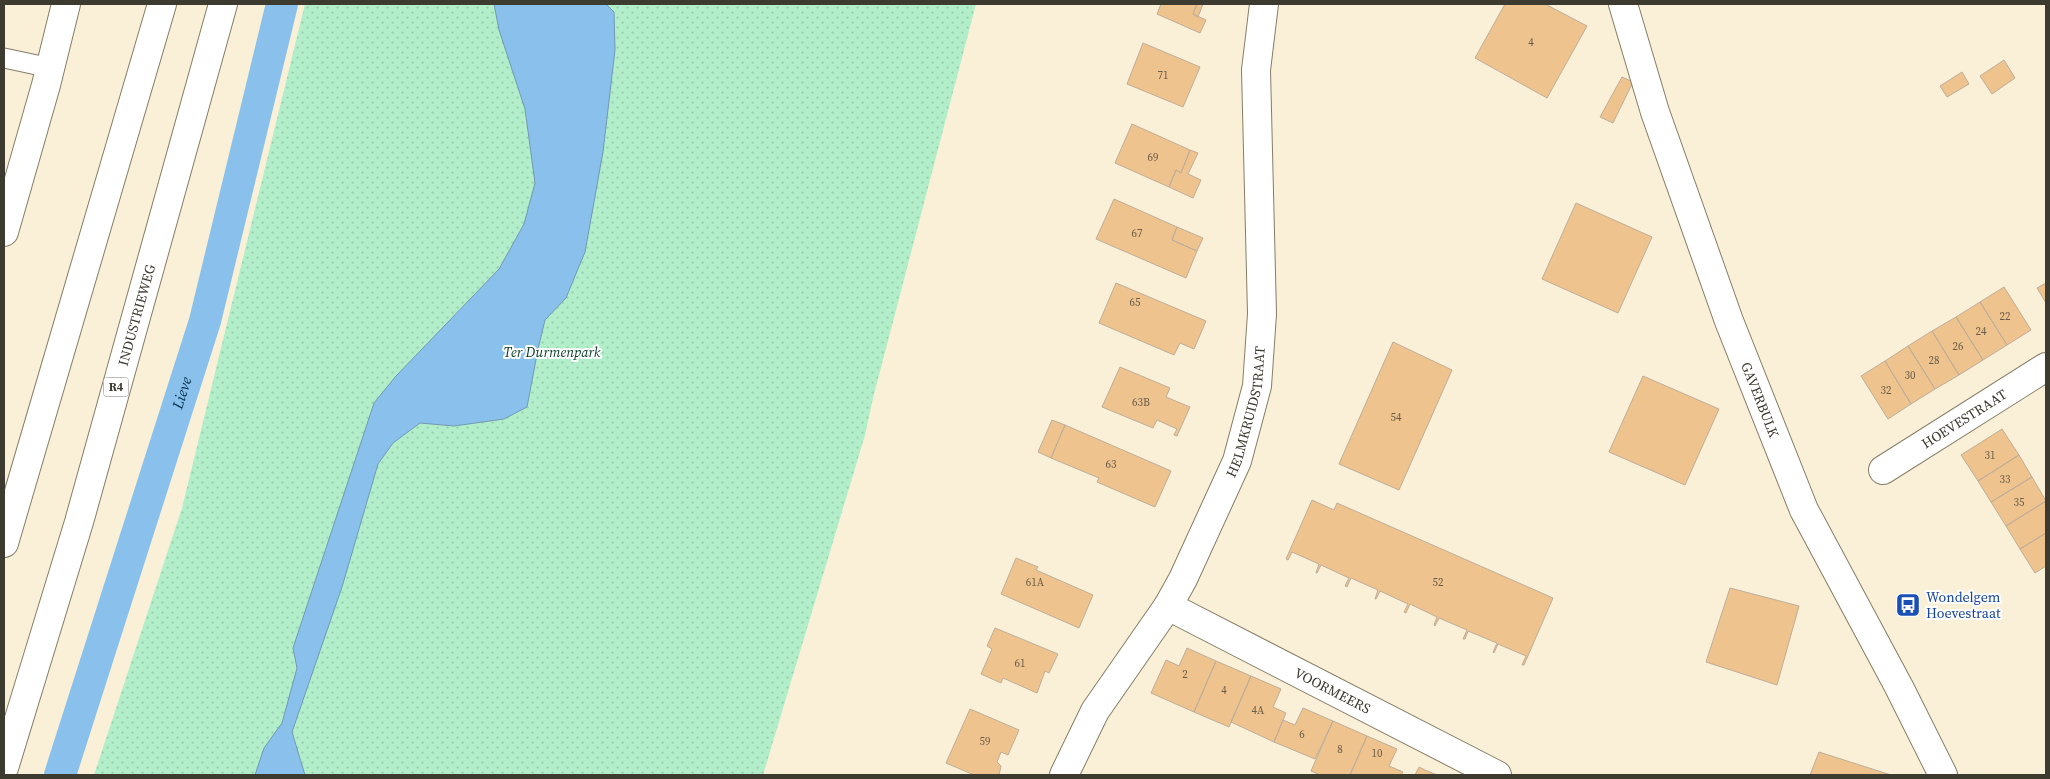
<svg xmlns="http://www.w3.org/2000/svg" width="2050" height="779" viewBox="0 0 2050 779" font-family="'Source Serif 4',serif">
<defs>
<pattern id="park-dots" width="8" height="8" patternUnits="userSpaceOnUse" patternTransform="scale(1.25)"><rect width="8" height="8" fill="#b1eec9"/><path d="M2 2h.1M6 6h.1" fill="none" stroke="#99cdad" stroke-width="1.8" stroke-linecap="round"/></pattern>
</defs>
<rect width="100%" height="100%" fill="#f9f0d7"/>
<!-- park -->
<path fill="url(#park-dots)" d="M305 4H976L873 398 865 435 763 775H94L182 508Z"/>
<!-- water -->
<path fill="#8ac1ec" stroke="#7398b4" d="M494 4H606L614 12 615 50 603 152 585 252 566 298 545 320 538 349 527 407 504 419 454 426 420 423 393 443 378 464 342 587 292 732 305 775H255L264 748 282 723 297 668 293 648 374 403 396 376 499 269 524 224 535 183 525 109 499 30Z"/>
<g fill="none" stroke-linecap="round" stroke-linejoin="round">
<!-- canal -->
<path stroke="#8ac1ec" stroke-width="32" id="s1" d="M60 775 205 321 282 4"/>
</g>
<!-- building -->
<path fill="#eec38e" stroke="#bead99" d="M1161 4H1197L1193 14 1206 20 1200 33 1157 14Z
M1197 4H1203L1198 17 1193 14Z
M1505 4H1545L1587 26 1547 98 1475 58Z
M1143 43 1200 67 1183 107 1127 84Z
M2004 60 2015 78 1992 94 1980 76Z
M1962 72 1969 84 1947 97 1940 86Z
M1622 77 1633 82 1613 123 1600 117Z
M1132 124 1190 150 1181 173 1176 170 1169 187 1115 163Z
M1190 150 1198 153 1188 174 1201 180 1193 198 1169 187 1176 170 1181 173Z
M1114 199 1177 227 1172 240 1197 251 1186 278 1096 239Z
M1576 203 1652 237 1618 313 1542 279Z
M1177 227 1203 238 1197 251 1172 240Z
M1116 283 1206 321 1194 349 1180 343 1174 355 1099 323Z
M2046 283V303L2037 288Z
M2004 287 2031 330 2007 345 1980 302Z
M1980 302 2007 345 1983 360 1956 317Z
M1956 317 1983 360 1959 375 1932 331Z
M1932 331 1959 375 1935 389 1908 346Z
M1393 342 1452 370 1399 490 1339 464Z
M1908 346 1935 389 1911 404 1885 361Z
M1885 361 1911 404 1888 419 1861 376Z
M1120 367 1170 388 1166 397 1190 407 1177 436 1174 435 1177 429 1157 420 1153 428 1102 407Z
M1643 376 1719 409 1685 485 1609 452Z
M1052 420 1065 425 1051 458 1038 452Z
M1065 425 1171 471 1155 507 1097 482 1099 478 1051 458Z
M2002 429 2019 455 1978 481 1961 455Z
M2019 455 2032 477 1991 502 1978 481Z
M2032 477 2046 501 2006 526 1991 502Z
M1312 500 1334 510 1337 503 1553 598 1524 665H1522L1526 656 1498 644 1494 653 1493 652 1497 643 1468 631 1465 639H1463L1467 630 1439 618 1435 626 1434 625 1437 617 1410 604 1406 613 1404 612 1408 604 1380 591 1376 599H1375L1378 590 1351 578 1347 587 1345 586 1349 578 1321 565 1317 573H1316L1319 564 1292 552 1288 560 1286 559Z
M2046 501V533L2020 549 2006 526Z
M2046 533V566L2035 573 2020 549Z
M1016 558 1038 567 1036 570 1093 595 1079 628 1001 594Z
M1730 588 1799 606 1777 685 1706 662Z
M995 628 1058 654 1049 673 1045 671 1037 693 1003 678 1001 683 981 674 992 649 987 646Z
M1187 648 1216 661 1194 712 1151 693 1166 660 1179 666Z
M1216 661 1251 676 1229 727 1194 712Z
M1251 676 1281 689 1273 707 1286 713 1274 742 1231 722Z
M1303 708 1333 721 1315 759 1274 742 1283 720 1295 725Z
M970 709 1019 730 1008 755 1001 752 997 762 1001 766 999 775H974L946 763Z
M1333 721 1367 736 1350 775H1320L1311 771Z
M1367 736 1397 749 1389 766 1403 772 1401 775H1350Z
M1819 752 1891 775H1810Z
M1419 767 1425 770 1437 775H1415Z"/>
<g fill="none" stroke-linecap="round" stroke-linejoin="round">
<defs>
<path id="service" d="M4 58 51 68"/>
<g id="minor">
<path id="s2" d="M1623 4 1655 112 1729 321 1804 510 1899 687 1943 775"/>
<path d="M4 232 46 85 66 4"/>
<path id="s3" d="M1883 470 2046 367"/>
<path id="s4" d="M1168 606 1497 775"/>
<path id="s5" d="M1064 775 1095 711 1168 606 1183 579 1237 461 1257 386 1262 314 1256 70 1264 4"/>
</g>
<g id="trunk">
<path d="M4 543 162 4"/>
<path id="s6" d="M4 768 79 522 223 4"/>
</g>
</defs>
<!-- service casing -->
<use href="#service" stroke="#857d67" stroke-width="21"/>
<!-- minor casing -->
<use href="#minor" stroke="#857d67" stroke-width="30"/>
<!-- trunk casing -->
<use href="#trunk" stroke="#857d67" stroke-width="30"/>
<!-- service -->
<use href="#service" stroke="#fff" stroke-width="19"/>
<!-- minor -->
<use href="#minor" stroke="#fff" stroke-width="28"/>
<!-- trunk -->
<use href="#trunk" stroke="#fff" stroke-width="28"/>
</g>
<!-- icons -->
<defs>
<symbol id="bus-square" viewBox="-11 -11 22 22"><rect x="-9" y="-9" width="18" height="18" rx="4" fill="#1a4fb4" stroke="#fff"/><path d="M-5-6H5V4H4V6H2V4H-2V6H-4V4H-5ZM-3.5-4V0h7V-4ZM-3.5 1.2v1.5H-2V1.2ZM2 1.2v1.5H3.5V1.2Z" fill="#fff"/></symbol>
</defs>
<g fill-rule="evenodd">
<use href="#bus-square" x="1894" y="591" width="28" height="28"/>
</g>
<g text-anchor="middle" stroke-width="4" stroke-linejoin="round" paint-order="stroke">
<!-- number labels -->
<g font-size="11" fill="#695c48">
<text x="1531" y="46">4</text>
<text x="1163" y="79">71</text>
<text x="1153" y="161">69</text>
<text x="1137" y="237">67</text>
<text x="1135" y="306">65</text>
<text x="2005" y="320">22</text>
<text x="1981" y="335">24</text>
<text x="1958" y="350">26</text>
<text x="1934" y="364">28</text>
<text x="1910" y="379">30</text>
<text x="1886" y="394">32</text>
<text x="1141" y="406">63B</text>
<text x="1396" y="421">54</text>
<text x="1990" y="459">31</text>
<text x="1111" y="468">63</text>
<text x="2005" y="483">33</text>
<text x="2019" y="506">35</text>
<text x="1035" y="586">61A</text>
<text x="1438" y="586">52</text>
<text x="1020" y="667">61</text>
<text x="1185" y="678">2</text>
<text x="1224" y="694">4</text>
<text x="1258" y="714">4A</text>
<text x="1302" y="738">6</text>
<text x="985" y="745">59</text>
<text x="1340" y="753">8</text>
<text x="1377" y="757">10</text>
</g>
<!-- shield labels -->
<rect fill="#fff" stroke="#77756e" stroke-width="1" x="103.5" y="377.5" width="25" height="19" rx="4"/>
<g font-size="12" font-weight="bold" fill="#3d3a30">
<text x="116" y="391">R4</text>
</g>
<!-- street labels -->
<g font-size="14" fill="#3d3a30" stroke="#fff">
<text dy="5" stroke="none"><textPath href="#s6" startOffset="472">INDUSTRIEWEG</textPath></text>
<text dy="5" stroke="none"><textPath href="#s2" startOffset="419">GAVERBULK</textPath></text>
<text dy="5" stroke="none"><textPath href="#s5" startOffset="410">HELMKRUIDSTRAAT</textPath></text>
<text dy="5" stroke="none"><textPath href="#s3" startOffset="96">HOEVESTRAAT</textPath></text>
<text dy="5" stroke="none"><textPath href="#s4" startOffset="185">VOORMEERS</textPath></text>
</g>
<!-- park labels -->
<g font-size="14" font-style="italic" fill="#063b23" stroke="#fff">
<text x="552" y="357">Ter Durmenpark</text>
</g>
<!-- transit labels -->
<g font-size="14" fill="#164399" stroke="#fff" text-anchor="start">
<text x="1926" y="602">Wondelgem<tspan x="1926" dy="16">Hoevestraat</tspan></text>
</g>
<!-- water labels -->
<g font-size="15" font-style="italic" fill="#002e4a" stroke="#fff">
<text dy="5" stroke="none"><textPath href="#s1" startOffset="401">Lieve</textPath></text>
</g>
</g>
<!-- border -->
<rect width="2050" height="779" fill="none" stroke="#3d3a30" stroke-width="10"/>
</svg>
